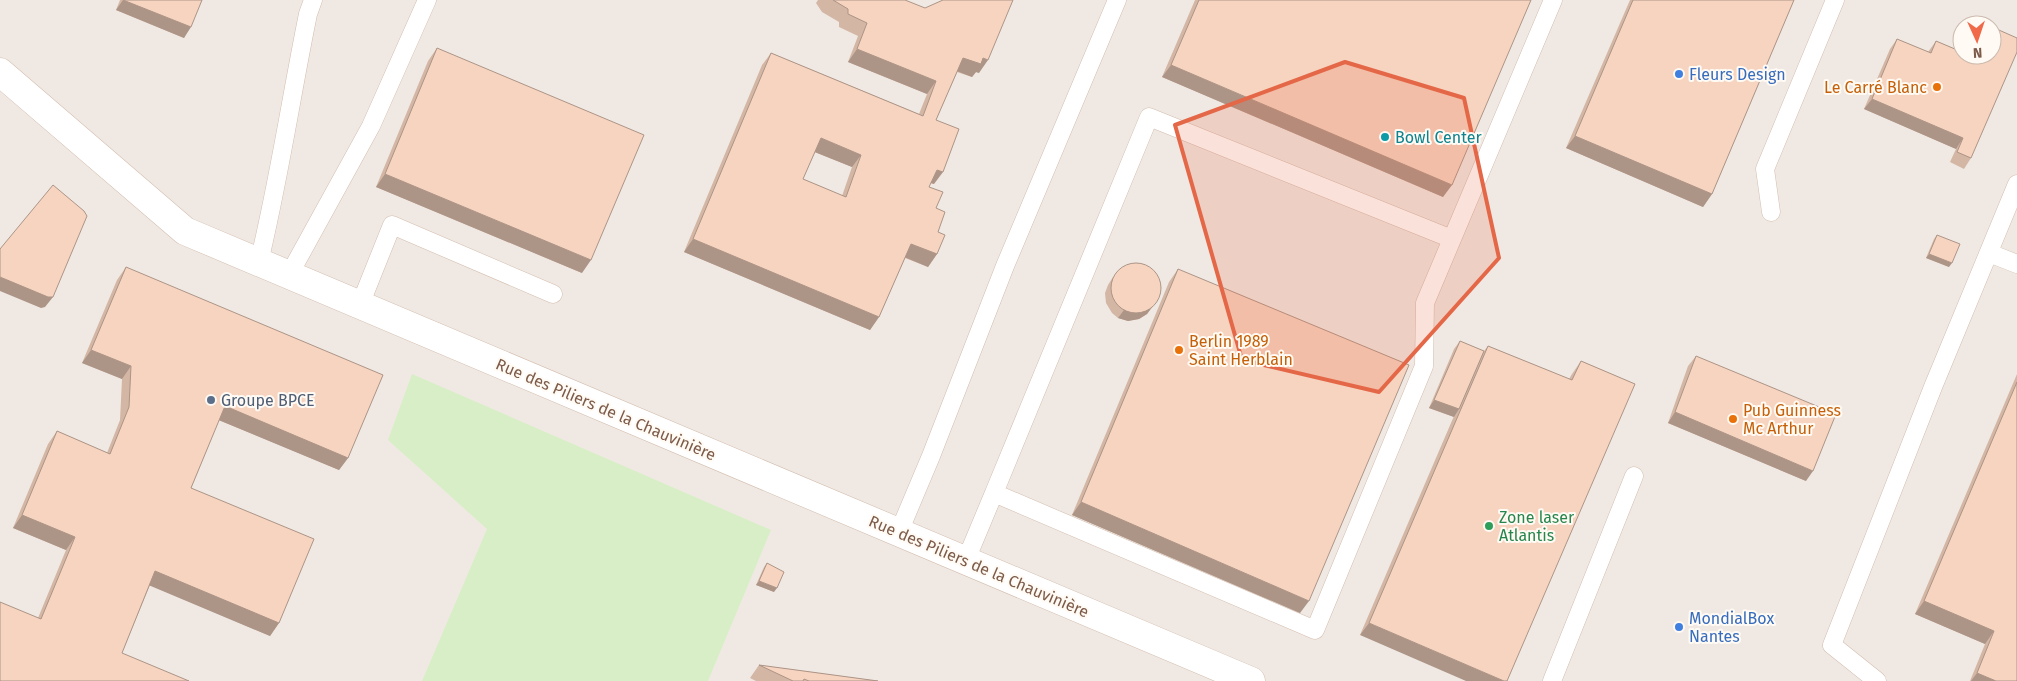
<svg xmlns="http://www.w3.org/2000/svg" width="2017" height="681" viewBox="0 0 2017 681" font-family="'Fira Sans',sans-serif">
<rect width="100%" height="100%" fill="#fef6eb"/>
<!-- industrial -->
<path fill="#f0e9e3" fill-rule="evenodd" d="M0 0H2017V681H0ZM1962 25H1992V55H1962Z"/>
<!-- green -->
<path fill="#d8eec7" d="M412 374 771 530 708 681H422L487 529 388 440Z"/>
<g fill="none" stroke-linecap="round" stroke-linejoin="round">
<defs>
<path id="service" d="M1771 212 1765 169 1835 0
M1989 253 2017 264
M259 262C279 180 291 97 308 14L313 0
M289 275 371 126 427 0
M360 305 392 225 553 294
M994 493 1149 117 1452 239
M899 532 931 456 1005 266 1117 0
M966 560 994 493 1315 630 1424 366 1425 303 1553 0
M1552 681 1634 476
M1877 681 1832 645 1933 387 2017 184"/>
<path id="minor" d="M0 72 185 231 1251 681"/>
</defs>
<!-- service casing -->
<use href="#service" stroke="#d3bdae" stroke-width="19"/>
<!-- minor casing -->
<use href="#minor" stroke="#d3bdae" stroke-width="29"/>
<!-- service -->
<use href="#service" stroke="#fff" stroke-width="18"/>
<!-- minor -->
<use href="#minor" stroke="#fff" stroke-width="28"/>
</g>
<!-- wall -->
<path fill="#d4b6a5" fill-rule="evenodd" d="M120 0H202L184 38 116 10Z
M818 0H905L979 73 976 72 972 77 957 72 936 120 934 184 930 183 929 187 936 208 938 232 937 254 928 267 905 258 879 317 870 330 684 252 762 65 771 53 919 114 927 94 848 62 858 36 839 27V22L822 12 816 3ZM815 152 852 167 842 196 803 179Z
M1195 0H1531L1443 197 1162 77Z
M1630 0H1794L1712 194 1703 207 1566 148Z
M1897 39 1928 52 1936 41 1960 51 1962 47V55L1971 158 1964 169 1950 162 1956 149 1864 109 1890 49Z
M437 48 582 273 376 187 428 61Z
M1937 235 1949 267 1926 258 1934 239Z
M126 267 348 458 339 470 219 420 191 488 279 623 270 636 150 585 122 653 38 618 66 550 13 528 48 444 57 431 107 453 120 420 122 379 82 363 117 280Z
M1178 269 1300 613 1072 515 1169 282Z
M1113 277 1158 299 1147 314 1139 319 1128 321 1118 318 1112 313 1106 303 1105 293 1108 285Z
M1460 341 1484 351 1488 346 1569 379 1572 374 1581 361 1635 384 1360 635 1454 416V417L1429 408 1454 349Z
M1696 356 1806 481 1668 423 1688 366Z
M2017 374V681H1970L1985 644 1915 614Z
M767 563 774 592 756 585 764 567Z
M759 665 878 681H756L750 678Z"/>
<!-- shaded-wall -->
<path fill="#ac9486" d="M123 0 191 27 184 38 116 10Z
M857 49 936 81 927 94 848 62Z
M963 58H983L988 60 979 73 976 72 972 77 954 70Z
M1171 65 1452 185 1443 197 1162 77Z
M1872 99 1963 138 1956 149 1864 109Z
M1575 136 1712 194 1703 207 1566 148Z
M821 138 861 155 852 167 812 151Z
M937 170 943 172 934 184 928 182Z
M385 174 591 260 582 273 376 187Z
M693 239 879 317 870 330 684 252Z
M911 244 937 254 928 267 902 256Z
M1929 254 1952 263 1949 267 1926 258Z
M0 277 53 297 45 307 41 308 0 291Z
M1153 306 1147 314 1139 319 1128 321 1118 318 1124 310Z
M91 350 131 366 122 379 82 363Z
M1434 400 1459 409 1454 417 1429 408Z
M225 406 348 458 339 470 216 419Z
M1675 412 1813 471 1806 481 1668 423Z
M1081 502 1309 601 1300 613 1072 515Z
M22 515 75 537 66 550 13 528Z
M155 571 279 623 270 636 146 584Z
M759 581 777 588 774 592 756 585Z
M1924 601 1994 631 1985 644 1915 614Z
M1369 623 1504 681H1466L1360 635Z
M1977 673 1996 681H1971Z"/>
<!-- building -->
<path fill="#f6d4c0" stroke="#ac9486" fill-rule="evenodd" d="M123 0H202L191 27Z
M833 0H905L925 8 943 0H1013L988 60 983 58 981 64 963 58 936 120 959 129 943 172 937 170 929 187 943 192 936 208 945 212 938 232 945 235 937 254 911 244 879 317 693 239 771 53 923 116 936 81 857 49 867 23 848 14V9ZM821 138 861 155 846 197 803 179Z
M1199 0H1531L1452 185 1171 65Z
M1633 0H1794L1712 194 1575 136Z
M1976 21 1987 25H1974Z
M1992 27 2017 38V52L1971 158 1957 152 1963 138 1872 99 1897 39 1931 53 1936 41 1962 52V55H1992Z
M437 48 644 135 591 260 385 174Z
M53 185 84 211 87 216 53 297H48L0 277V249Z
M1937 235 1960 244 1952 263 1929 254Z
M1111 288a25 25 0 1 1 50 0a25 25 0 1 1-50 0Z
M126 267 383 375 348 458 225 406 191 488 314 539 279 623 155 571 122 653 189 681H0V602L41 619 75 537 22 515 57 431 110 454 129 407 131 366 91 350Z
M1178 269 1409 365 1309 601 1081 502Z
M1460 341 1484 351 1459 409 1434 400Z
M1488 346 1572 380 1581 361 1635 384 1507 681H1504L1369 623Z
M1696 356 1836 414 1813 471 1675 412Z
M2017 382V681H1996L1977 673 1994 631 1924 601Z
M767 563 784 572 777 588 759 581Z
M759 665 878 681H809L804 679 803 681H793Z"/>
<!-- marked area -->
<path fill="#e46848" fill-opacity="0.2" stroke="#e46848" stroke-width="4" stroke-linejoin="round" d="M1345 62 1464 98 1499 258 1379 392 1242 360 1175 125Z"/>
<!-- markers -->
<g fill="#3f7fe0" stroke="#fffaf3" stroke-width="2">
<circle cx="1679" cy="74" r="5"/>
<circle cx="1679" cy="627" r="5"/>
</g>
<g fill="#e8710a" stroke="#fffaf3" stroke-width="2">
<circle cx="1937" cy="87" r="5"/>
<circle cx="1179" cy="350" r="5"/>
<circle cx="1733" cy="419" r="5"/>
</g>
<circle fill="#0f9aa8" stroke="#fffaf3" stroke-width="2" cx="1385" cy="137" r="5"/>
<circle fill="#5c6f8a" stroke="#fffaf3" stroke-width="2" cx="211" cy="400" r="5"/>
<circle fill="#2e9e5b" stroke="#fffaf3" stroke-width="2" cx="1489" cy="526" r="5"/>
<g text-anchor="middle" stroke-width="4" stroke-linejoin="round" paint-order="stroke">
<!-- shop labels -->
<g font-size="16" fill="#366cbe" stroke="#fffaf3" text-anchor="start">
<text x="1689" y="80">Fleurs Design</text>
<text x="1689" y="624">MondialBox<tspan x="1689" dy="18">Nantes</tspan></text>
</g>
<!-- food labels -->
<g font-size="16" fill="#c56008" stroke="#fffaf3" text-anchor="start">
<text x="1927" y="93" text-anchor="end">Le Carré Blanc</text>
<text x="1189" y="347">Berlin 1989<tspan x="1189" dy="18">Saint Herblain</tspan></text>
<text x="1743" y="416">Pub Guinness<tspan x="1743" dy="18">Mc Arthur</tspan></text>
</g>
<!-- culture labels -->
<g font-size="16" fill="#0d838f" stroke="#fffaf3" text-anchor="start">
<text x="1395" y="143">Bowl Center</text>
</g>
<!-- service labels -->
<g font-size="16" fill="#4e5e75" stroke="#fffaf3" text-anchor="start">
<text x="221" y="406">Groupe BPCE</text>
</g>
<!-- street labels -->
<g font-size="16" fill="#7d5b4a" stroke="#fffaf3">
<text transform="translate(606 409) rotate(23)" y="6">Rue des Piliers de la Chauvinière</text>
<text transform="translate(979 566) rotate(23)" y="6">Rue des Piliers de la Chauvinière</text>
</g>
<!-- leisure labels -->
<g font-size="16" fill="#27864d" stroke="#fffaf3" text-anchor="start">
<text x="1499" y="523">Zone laser<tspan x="1499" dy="18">Atlantis</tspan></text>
</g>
</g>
<!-- north arrow -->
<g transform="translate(1977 40) rotate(177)"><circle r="24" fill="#fffaf3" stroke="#cbbaaf"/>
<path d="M0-4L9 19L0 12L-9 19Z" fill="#f06948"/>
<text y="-8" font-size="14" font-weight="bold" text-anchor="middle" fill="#7d5b4a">N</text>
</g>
</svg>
